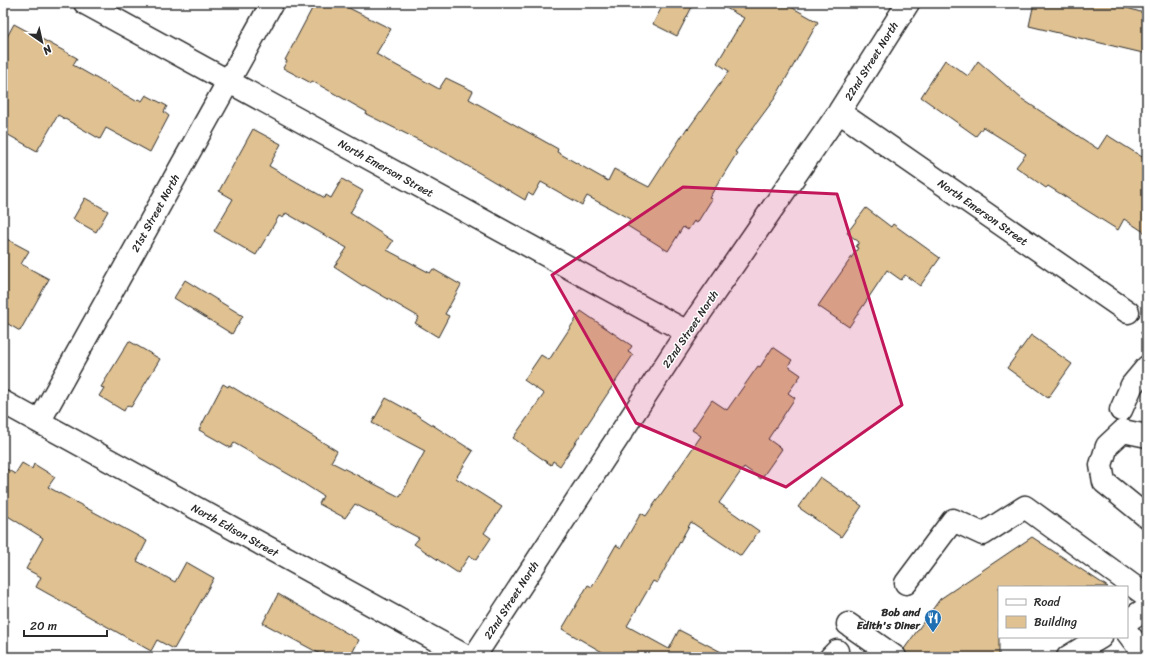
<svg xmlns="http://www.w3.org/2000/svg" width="1150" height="660" viewBox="0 0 1150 660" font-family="Sriracha,sans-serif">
<rect width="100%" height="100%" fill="#fff"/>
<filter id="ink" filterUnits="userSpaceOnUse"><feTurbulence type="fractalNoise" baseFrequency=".025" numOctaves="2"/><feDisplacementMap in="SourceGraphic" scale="8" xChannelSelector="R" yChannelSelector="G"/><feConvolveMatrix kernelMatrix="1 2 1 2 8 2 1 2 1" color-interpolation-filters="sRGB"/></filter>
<g filter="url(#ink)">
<!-- building -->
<path fill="#dfc192" stroke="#2b2b2b" d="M315 3H339L391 29 376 54 439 89 446 78 473 91 469 99 558 149 557 152 608 181 614 169 649 187 687 128 688 129 729 71 717 63 744 18 717 3H784L818 22 775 98 735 152 737 153 709 198 712 199 697 223 694 221 688 230 683 227 668 251 626 225 630 219 587 196 582 205 541 182 533 196 528 193 525 200 449 155 366 114 367 112 312 81 311 83 283 68 287 61 285 60Z
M664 3H694L677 36 653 24Z
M1034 3H1111L1147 14V54L1029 26Z
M14 24 77 58 73 65 136 101 138 99 142 101 146 95 167 106 164 112 169 116 150 152 106 128 100 139 58 115 37 151 3 132V44Z
M945 60 968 76 978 61 1022 99 1098 149 1107 135 1147 160V234L1124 219 1118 230 1048 186 1046 188 1016 167 1026 154 983 127 976 136 921 97Z
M253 129 281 144 269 166 325 198 326 195 331 198 342 179 363 191 350 213 393 241 387 250 430 273 433 269 461 285 445 314 449 316 438 337 415 323 419 317 364 285 363 286 334 267 347 248 286 213 283 218 279 216 256 255 214 231 233 199 219 191Z
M85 198 108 211 96 232 73 219Z
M866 208 891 227 893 224 940 258 920 286 905 275 901 280 887 270 849 327 818 306 858 248 856 247 859 242 847 233Z
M3 237 29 251 21 264 49 279 20 331 3 321Z
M185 280 243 316 232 334 174 298Z
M581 311 632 346 628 352 633 355 560 466 553 461 551 465 513 438 544 394 524 380 541 355 549 360Z
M1031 335 1072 364 1048 398 1007 368Z
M129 341 160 359 131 407 127 405 124 411 99 396 104 388 101 387Z
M773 347 792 360 788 366 801 375 788 393 795 398 768 439 782 449 761 479 744 467 719 503 759 531 741 556 691 522 657 583 653 581 627 626 669 649 679 630 731 657H611L562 629 588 585 592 587 616 545 621 548 641 513 646 516 701 436 692 430 712 400 727 410 758 366 760 367Z
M223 384 228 387 229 385 337 451 331 462 400 497 425 451 372 423 386 398 417 415 473 451 456 478 502 507 484 533 491 538 476 560 469 556 458 573 414 544 419 538 355 504 345 518 319 504 323 496 295 478 234 443 231 448 199 430Z
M22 463 32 469 34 464 55 477 48 487 147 541 137 561 175 582 186 562 214 578 174 649 157 640 151 651 36 587 41 577 26 569 43 538 3 513V467L15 474Z
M820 477 862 506 841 537 798 507Z
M1032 537 1108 587H999V657H907L904 649 940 599Z
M278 594 359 640 350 657H326L263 623Z"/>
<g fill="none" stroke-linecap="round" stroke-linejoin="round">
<defs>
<path id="minor" d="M85 3 687 332
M839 112 1128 312
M3 402 467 657
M1121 410 1132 385 1147 367
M39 422 272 3
M1147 436 1123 431 1107 446 1101 465 1104 482 1147 517
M906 583 953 520 983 534 1025 507 1147 596
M1127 621 1147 608
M848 624 895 657
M1127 632 1146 657
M474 657 687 332 839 112 908 3
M831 657 837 651
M1068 657 1101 637"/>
</defs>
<!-- minor casing -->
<use href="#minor" stroke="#2b2b2b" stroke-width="25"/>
<!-- path -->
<path stroke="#2b2b2b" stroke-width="2.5" stroke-dasharray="3 3" stroke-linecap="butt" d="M1141 332 1147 337"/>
<!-- minor -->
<use href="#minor" stroke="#fff" stroke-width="22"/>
</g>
</g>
<!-- marked area -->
<path fill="#c2185b" fill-opacity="0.2" stroke="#c2185b" stroke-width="3" stroke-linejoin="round" d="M683 187 837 194 902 405 786 487 636 423 552 275Z"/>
<!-- icons -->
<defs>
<symbol id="restaurant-pin" viewBox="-11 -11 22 30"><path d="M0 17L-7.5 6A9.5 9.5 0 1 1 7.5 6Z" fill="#1f6fb2" stroke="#fff"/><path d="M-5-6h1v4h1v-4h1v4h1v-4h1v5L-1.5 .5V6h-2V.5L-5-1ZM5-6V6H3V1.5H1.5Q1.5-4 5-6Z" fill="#fff"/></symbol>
</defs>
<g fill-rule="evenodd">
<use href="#restaurant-pin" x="923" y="608" width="20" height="27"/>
</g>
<g text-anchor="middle" stroke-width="3" stroke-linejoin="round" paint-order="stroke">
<!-- street labels -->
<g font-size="11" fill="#2b2b2b" stroke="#fff">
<text transform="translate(871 61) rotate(-58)" y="4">22nd Street North</text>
<text transform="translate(386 168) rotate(29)" y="4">North Emerson Street</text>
<text transform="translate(983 212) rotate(35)" y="4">North Emerson Street</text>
<text transform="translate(155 213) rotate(-61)" y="4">21st Street North</text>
<text transform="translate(690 329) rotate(-56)" y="4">22nd Street North</text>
<text transform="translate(235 530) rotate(29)" y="4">North Edison Street</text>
<text transform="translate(511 600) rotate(-57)" y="4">22nd Street North</text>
</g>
<!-- poi labels -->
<g font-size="11" font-weight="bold" fill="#2b2b2b" stroke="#fff" text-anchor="end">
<text x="920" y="616">Bob and<tspan x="920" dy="13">Edith's Diner</tspan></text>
</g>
</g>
<!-- margin -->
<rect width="1150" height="660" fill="none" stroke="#fff" stroke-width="16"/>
<rect x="8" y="8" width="1134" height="644" fill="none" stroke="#2b2b2b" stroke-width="1.5" filter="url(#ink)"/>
<!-- legend -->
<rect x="998" y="586" width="130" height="52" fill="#ffffff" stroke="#aaaaaa"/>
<rect x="1006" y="599" width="20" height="6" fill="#ffffff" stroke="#aaaaaa"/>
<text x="1034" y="606" font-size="12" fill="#2b2b2b">Road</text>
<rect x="1006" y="616" width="20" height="12" fill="#dfc192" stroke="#aaaaaa"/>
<text x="1034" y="626" font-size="12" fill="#2b2b2b">Building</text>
<!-- north arrow -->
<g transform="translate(42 42) rotate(146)" stroke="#ffffff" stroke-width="3" paint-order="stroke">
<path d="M0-3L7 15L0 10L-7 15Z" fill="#2b2b2b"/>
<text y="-6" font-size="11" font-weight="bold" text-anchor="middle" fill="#2b2b2b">N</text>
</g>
<!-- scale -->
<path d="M24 630v6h83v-6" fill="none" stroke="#2b2b2b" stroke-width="2"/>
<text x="30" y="630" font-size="12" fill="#2b2b2b" stroke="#ffffff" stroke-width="3" paint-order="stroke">20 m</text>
</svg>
